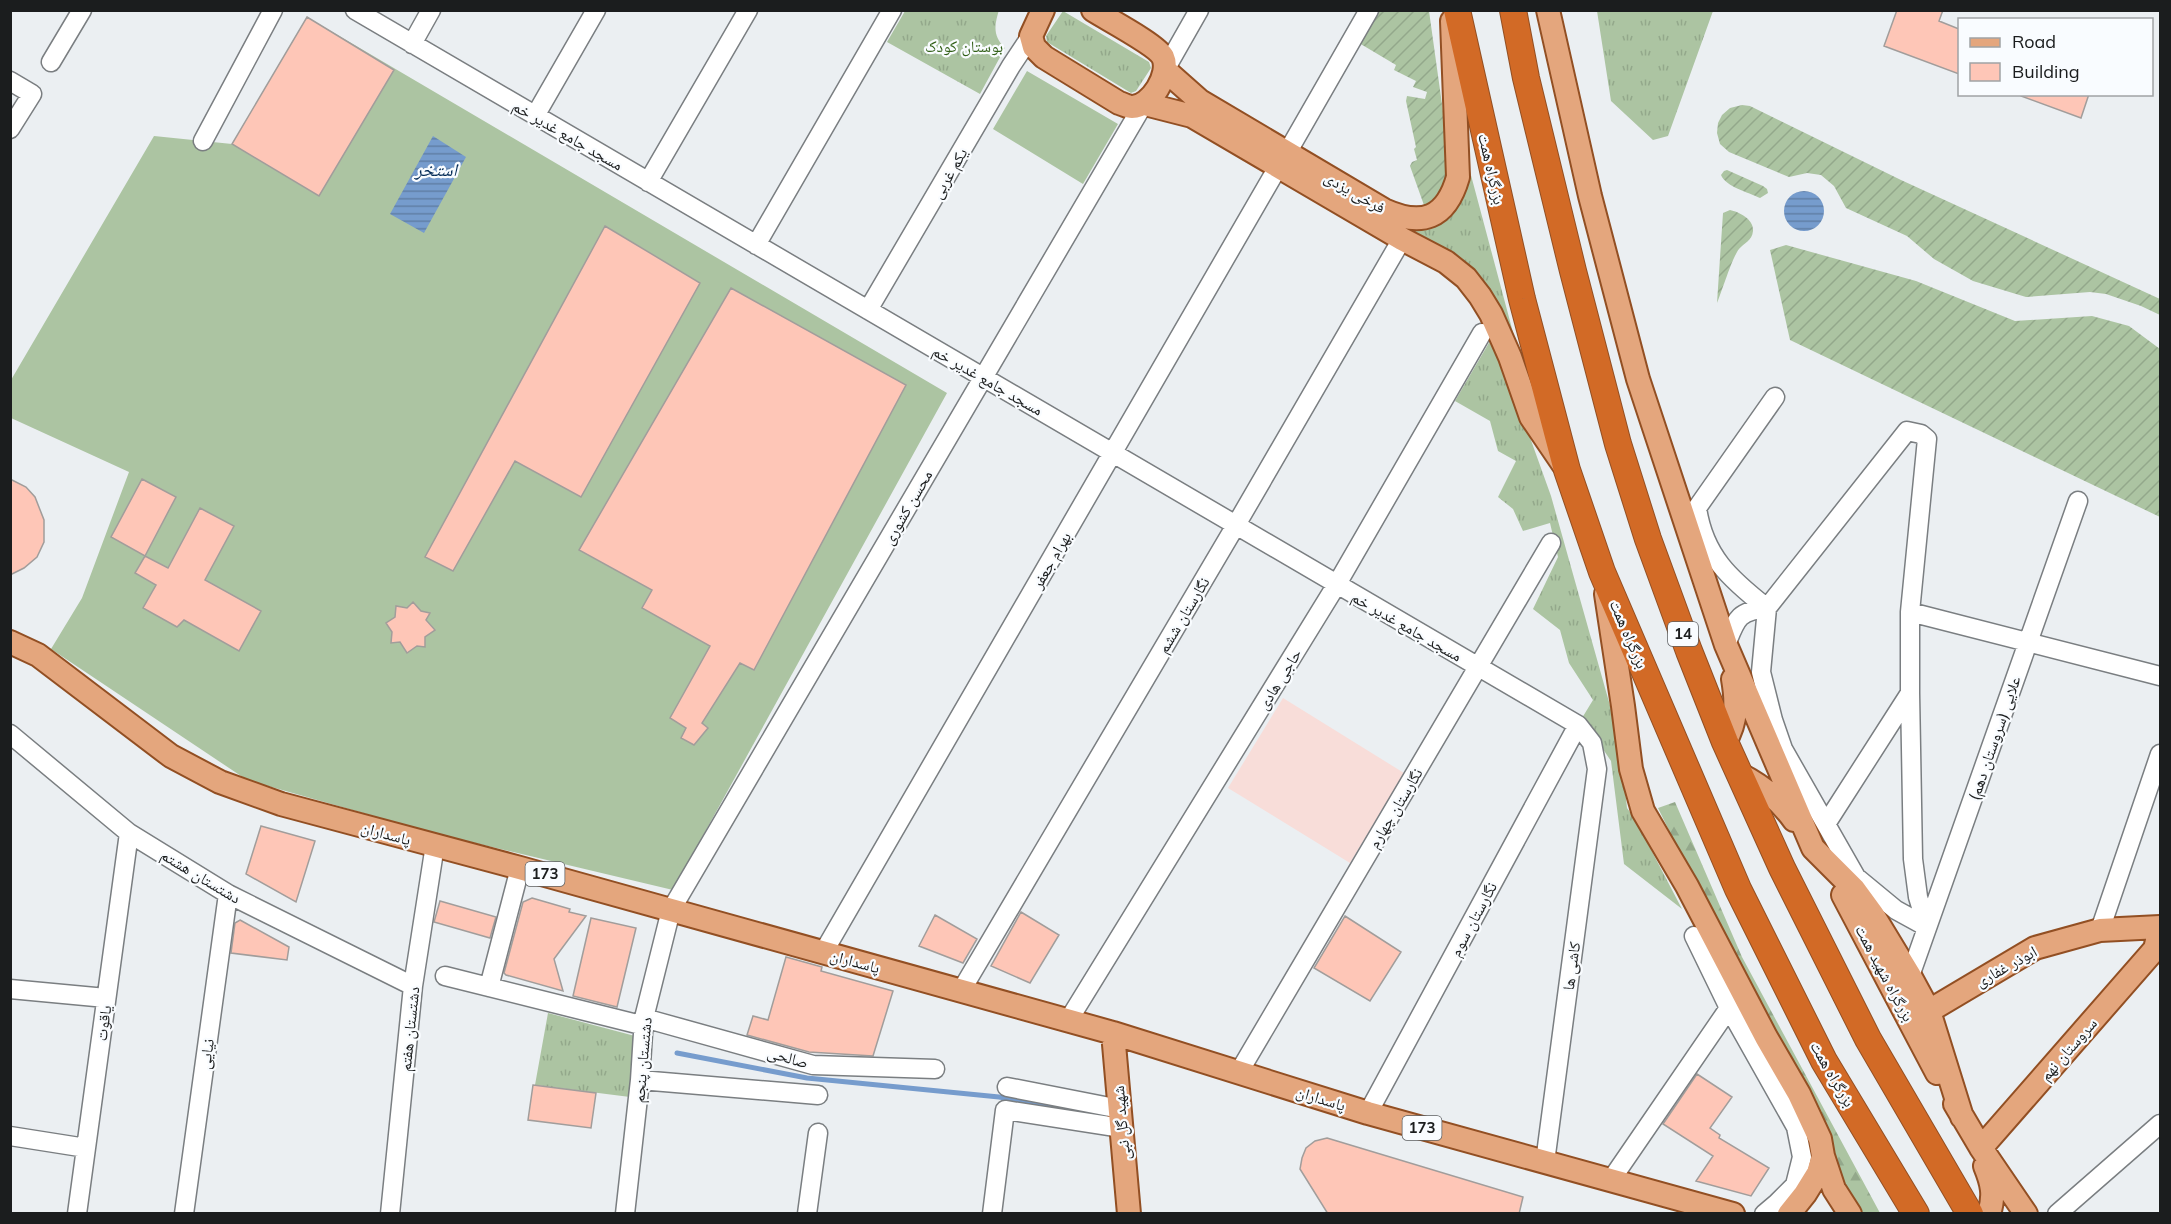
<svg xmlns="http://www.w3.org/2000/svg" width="2171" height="1224" viewBox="0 0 2171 1224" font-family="Mulish,'Noto Naskh Arabic',sans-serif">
<defs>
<pattern id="grass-tufts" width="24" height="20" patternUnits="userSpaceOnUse" patternTransform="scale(1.5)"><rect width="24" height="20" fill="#acc4a2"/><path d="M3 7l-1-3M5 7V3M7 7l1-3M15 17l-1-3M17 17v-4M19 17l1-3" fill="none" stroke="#93a88b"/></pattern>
<pattern id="forest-firs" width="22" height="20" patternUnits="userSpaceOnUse" patternTransform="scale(1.5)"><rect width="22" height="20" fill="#acc4a2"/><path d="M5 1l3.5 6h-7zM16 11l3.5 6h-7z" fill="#93a88b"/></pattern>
<pattern id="garden-furrows" width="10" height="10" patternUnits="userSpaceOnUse" patternTransform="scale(1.5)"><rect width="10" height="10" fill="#acc4a2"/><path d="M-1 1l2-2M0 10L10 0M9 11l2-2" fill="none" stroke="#93a88b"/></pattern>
<pattern id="water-rules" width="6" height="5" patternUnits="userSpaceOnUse" patternTransform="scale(1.5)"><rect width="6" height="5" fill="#769ccd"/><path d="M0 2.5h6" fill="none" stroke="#607fa6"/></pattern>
</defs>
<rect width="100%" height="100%" fill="#ebeff2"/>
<!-- education -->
<path fill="#f8ddd9" d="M1283 698 1404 773 1350 863 1228 788Z"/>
<!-- grass -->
<path fill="url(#grass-tufts)" d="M999 10C994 26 993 36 1005 48L980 94 887 42 905 11Z
M1063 11 1149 62 1151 68 1136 91 1131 93 1047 42 1046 36Z
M1597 11H1713L1668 136 1653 140 1611 101Z
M1468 164 1530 396 1458 258 1445 248 1406 227 1452 212 1464 196Z
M1490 341 1504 365 1551 496 1620 741 1627 808 1635 819 1682 909 1624 864 1611 761 1582 718 1593 700 1569 663 1560 630 1533 609 1558 557 1550 523 1523 531 1513 509 1498 497 1516 461 1498 451 1490 421 1455 401Z
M548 1013 635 1036 630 1097 535 1085Z"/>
<!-- forest -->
<path fill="url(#forest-firs)" d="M1675 802 1742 957 1880 1213H1862L1852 1202 1658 808Z"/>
<!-- garden -->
<path fill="url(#garden-furrows)" d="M1377 11H1429L1452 176 1447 189 1425 208 1410 166 1412 162 1417 160 1414 149 1416 147 1406 101 1407 96 1425 99 1427 92 1413 87 1416 81 1394 70 1396 65 1359 43Z
M1742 105 1750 106 1901 180 2160 299V315L2141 306 2106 294 2090 292 2026 297 1973 281 1934 259 1907 236 1846 208 1834 186 1821 175 1807 173 1789 177 1729 152 1720 144 1717 133 1718 123 1722 115 1730 108Z
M1727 170 1763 186 1767 189 1768 193 1760 198C1748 192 1726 187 1721 175L1724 171Z
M1730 210C1739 212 1754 219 1753 231 1752 241 1744 243 1739 249 1732 258 1722 291 1717 303L1723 213Z
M1786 245 1916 281 2015 321 2092 316 2129 326 2160 349V517L1790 340 1770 250Z"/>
<!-- pitch -->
<path fill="#acc4a2" d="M307 17 947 393 673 890 437 834 247 780 51 649 82 598 129 472 11 418V380L154 136 232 144Z
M1027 71 1118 124 1083 184 993 129Z"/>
<!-- water -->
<path fill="url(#water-rules)" d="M433 136 466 157 424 233 390 214Z
M1784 211a20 20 0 1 1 40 0a20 20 0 1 1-40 0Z"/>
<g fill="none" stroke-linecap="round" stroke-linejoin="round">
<!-- stream -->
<path stroke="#769ccd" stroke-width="5" d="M677 1053 807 1078 999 1097 1094 1113"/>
</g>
<!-- building -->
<path fill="#fec6b7" stroke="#a19d9b" stroke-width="1.5" d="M1897 10H1943L1939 21 1959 29V74L1884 46Z
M307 17 394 70 319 196 232 144Z
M2021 94H2089L2081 118 2021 96Z
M605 226 700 283 581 497 515 461 453 571 425 557Z
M731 288 906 385 754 670 740 663 702 723 708 728 694 745 681 738 686 728 670 718 710 646 642 608 652 590 579 550Z
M10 479 26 487 35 497 44 520V542L37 557 24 568 10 575Z
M142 479 176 497 145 556 111 537Z
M200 508 234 526 205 580 261 611 239 651 184 620 177 627 143 608 156 585 135 573 145 556 168 568Z
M413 602 421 611 430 613 426 620 435 630 425 637V647L417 646 407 653 400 642 391 643 392 632 386 623 395 617 396 606 407 608Z
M261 826 315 841 296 902 246 874Z
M532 898 570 909 569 912 586 916 554 959 563 991 506 975 504 973 523 902Z
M440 901 496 917 490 938 434 922Z
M1021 912 1059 935 1030 983 991 966Z
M935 915 977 939 963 963 919 946Z
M1345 916 1401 952 1370 1001 1314 968Z
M591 918 636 928 617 1007 573 996Z
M240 920 289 947 287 960 231 953 235 923Z
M786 957 822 967 821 971 893 991 873 1056 809 1052 747 1035 753 1016 768 1020Z
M1697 1074 1732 1097 1710 1128 1720 1135 1719 1138 1769 1168 1751 1196 1696 1181 1713 1156 1663 1124Z
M533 1085 596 1093 591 1128 528 1120Z
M1327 1138 1523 1197 1519 1214H1328L1300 1169 1302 1158 1306 1148 1315 1141Z"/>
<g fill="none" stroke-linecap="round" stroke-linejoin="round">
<defs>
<path id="minor" d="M355 10 1578 725 1592 743 1597 769 1545 1162
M412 44 431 10
M51 62 82 10
M1166 68 1199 10
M10 81 32 94 10 129
M535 116 596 10
M203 141 273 10
M1287 153 1369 10
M648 182 748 10
M756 245 892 10
M868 310 1011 66 1031 36
M1775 397 1697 508C1704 556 1730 579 1767 608L1761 672 1773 720 1783 749 1856 877 1896 910 1927 927
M1910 612 2160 676
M1726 645C1736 620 1737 611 1767 608L1907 431 1921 434 1927 439 1910 612V693L1913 859 1918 897 1927 927
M10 734 129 833 228 894 413 986
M1826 824 1910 693
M2100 930 2160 754
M1694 936 1729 1008 1796 1127 1802 1157 1795 1185 1777 1203 1764 1214
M823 953 1278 167
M445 976 645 1026
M1910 976 2078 501
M489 987 520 868
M10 989 106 998
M961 991 1236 525 1402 239
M644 1018 813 1065 935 1069
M1068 1021 1337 584 1482 333
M1239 1072 1551 543
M640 1080 818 1095
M1007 1087 1120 1109
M1368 1113 1578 725
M10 1136 86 1148
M1611 1180 1729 1008
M77 1214 129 833
M184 1214 228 894
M390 1214 413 986 435 845
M625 1214 640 1080 644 1018 671 910 1143 105
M807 1214 818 1133
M992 1214 1005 1110 1122 1128
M2057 1214 2160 1124"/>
<path id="major" d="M1043 10 1031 36 1034 47 1044 57 1119 103C1123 104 1128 107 1132 107 1151 107 1171 74 1163 57 1157 45 1107 19 1093 10
M1548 10 1590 196 1638 379 1726 645 1813 848 1854 889 1873 915 1910 976 1929 1011 1962 1117
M1165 70 1200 101 1384 210C1422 227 1446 219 1458 177L1452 21
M1145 104 1192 116 1402 239 1446 262 1466 278 1480 296 1491 314 1510 357 1531 417 1563 464
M1606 594 1623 706 1631 769 1643 811 1687 886 1766 1037 1799 1094 1820 1139 1823 1156 1818 1173 1805 1194 1789 1214
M10 642 38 655 171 756 220 782 281 804 520 868 1113 1033 1368 1113 1733 1214
M1725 742C1737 721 1737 702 1733 679
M1741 775C1762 786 1780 800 1794 820
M1843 895 1937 1073
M1929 1011 2035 948 2100 930 2160 927
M1113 1033 1129 1214
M1955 1104 1981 1148 2026 1214
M1981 1148 2155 949 2160 928
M1823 1156 1834 1189 1850 1214
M1985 1166C1992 1183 1995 1195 1989 1214"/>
<path id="highway" d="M1457 10 1522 299 1567 470 1602 572 1738 889 1824 1061 1916 1214
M1513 10 1526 78 1573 271 1618 444 1648 539 1689 651 1725 742 1782 868 1868 1039 1970 1214"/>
</defs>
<!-- minor casing -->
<use href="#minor" stroke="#7a7e81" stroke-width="21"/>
<!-- major casing -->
<use href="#major" stroke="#924f23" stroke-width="26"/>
<!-- highway casing -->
<use href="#highway" stroke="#924f23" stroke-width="28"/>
<!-- minor -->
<use href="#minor" stroke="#fff" stroke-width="18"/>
<!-- major -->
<use href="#major" stroke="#e4a67d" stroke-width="22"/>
<!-- highway -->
<use href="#highway" stroke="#d26a26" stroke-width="26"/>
</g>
<g text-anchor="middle" stroke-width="4.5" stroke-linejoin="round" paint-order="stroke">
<!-- shield labels -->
<g fill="#f9fcff" stroke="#5e6062" stroke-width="1.5">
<rect x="1668" y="622" width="30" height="24" rx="4.5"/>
<rect x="525.5" y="862" width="39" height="24" rx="4.5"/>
<rect x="1402.5" y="1116" width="39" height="24" rx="4.5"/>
</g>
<g font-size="15" font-weight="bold" fill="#1b1d1e">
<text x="1683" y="639">14</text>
<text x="545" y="879">173</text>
<text x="1422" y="1133">173</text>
</g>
<!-- park labels -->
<g font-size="16" fill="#315f17" stroke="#f9fcff">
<text x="964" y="52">بوستان کودک</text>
</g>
<!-- street labels -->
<g font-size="16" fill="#1b1d1e" stroke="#f9fcff">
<text transform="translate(568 135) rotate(30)" y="6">مسجد جامع غدیر خم</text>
<text transform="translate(1492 169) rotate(77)" y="6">بزرگراه همت</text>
<text transform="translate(949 173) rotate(-60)" y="6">یکم غربی</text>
<text transform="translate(1355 192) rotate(30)" y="6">فرخی یزدی</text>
<text transform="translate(988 380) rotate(30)" y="6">مسجد جامع غدیر خم</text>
<text transform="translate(907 507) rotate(-60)" y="6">محسن کشوری</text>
<text transform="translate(1051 560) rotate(-60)" y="6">بهرام جعفر</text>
<text transform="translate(1183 615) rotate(-59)" y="6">نگارستان ششم</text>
<text transform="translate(1407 626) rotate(30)" y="6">مسجد جامع غدیر خم</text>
<text transform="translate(1629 634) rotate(67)" y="6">بزرگراه همت</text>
<text transform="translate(1279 679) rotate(-58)" y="6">حاجی هادی</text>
<text transform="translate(1994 738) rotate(-71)" y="6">علایی (سروستان دهم)</text>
<text transform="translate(1395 808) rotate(-59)" y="6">نگارستان چهارم</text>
<text transform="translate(386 833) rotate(15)" y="6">پاسداران</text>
<text transform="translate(201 876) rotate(31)" y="6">دشتستان هشتم</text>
<text transform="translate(1473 919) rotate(-62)" y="6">نگارستان سوم</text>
<text transform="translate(855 961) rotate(15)" y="6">پاسداران</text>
<text transform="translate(1571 966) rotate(-82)" y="6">کاشی ها</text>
<text transform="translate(2006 966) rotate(-29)" y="6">ابوذر غفاری</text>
<text transform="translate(1885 973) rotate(62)" y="6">بزرگراه شهید همت</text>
<text transform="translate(103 1023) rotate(-82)" y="6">یاقوت</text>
<text transform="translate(409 1029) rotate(-84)" y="6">دشتستان هفتم</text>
<text transform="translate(2068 1049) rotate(-49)" y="6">سروستان نهم</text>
<text transform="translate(206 1054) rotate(-82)" y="6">نیایی</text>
<text transform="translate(788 1057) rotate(16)" y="6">صالحی</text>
<text transform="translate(642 1060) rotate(-85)" y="6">دشتستان پنجم</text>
<text transform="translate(1833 1074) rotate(60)" y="6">بزرگراه همت</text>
<text transform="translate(1321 1098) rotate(17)" y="6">پاسداران</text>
<text transform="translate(1121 1123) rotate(-95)" y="6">شهید گل نبی</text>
</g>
<!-- water labels -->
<g font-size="18" font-style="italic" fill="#022a56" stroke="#f9fcff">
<text x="436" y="176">استخر</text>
</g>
</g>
<!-- border -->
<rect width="2171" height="1224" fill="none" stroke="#1b1d1e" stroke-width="24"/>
<!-- legend -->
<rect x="1958" y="18" width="195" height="78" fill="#f9fcff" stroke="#a0a3a5" stroke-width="1.5"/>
<rect x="1970" y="38" width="30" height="9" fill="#e4a67d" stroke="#a0a3a5" stroke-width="1.5"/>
<text x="2012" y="48" font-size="18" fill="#1b1d1e">Road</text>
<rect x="1970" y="63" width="30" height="18" fill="#fec6b7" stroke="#a0a3a5" stroke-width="1.5"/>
<text x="2012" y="78" font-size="18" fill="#1b1d1e">Building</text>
</svg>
